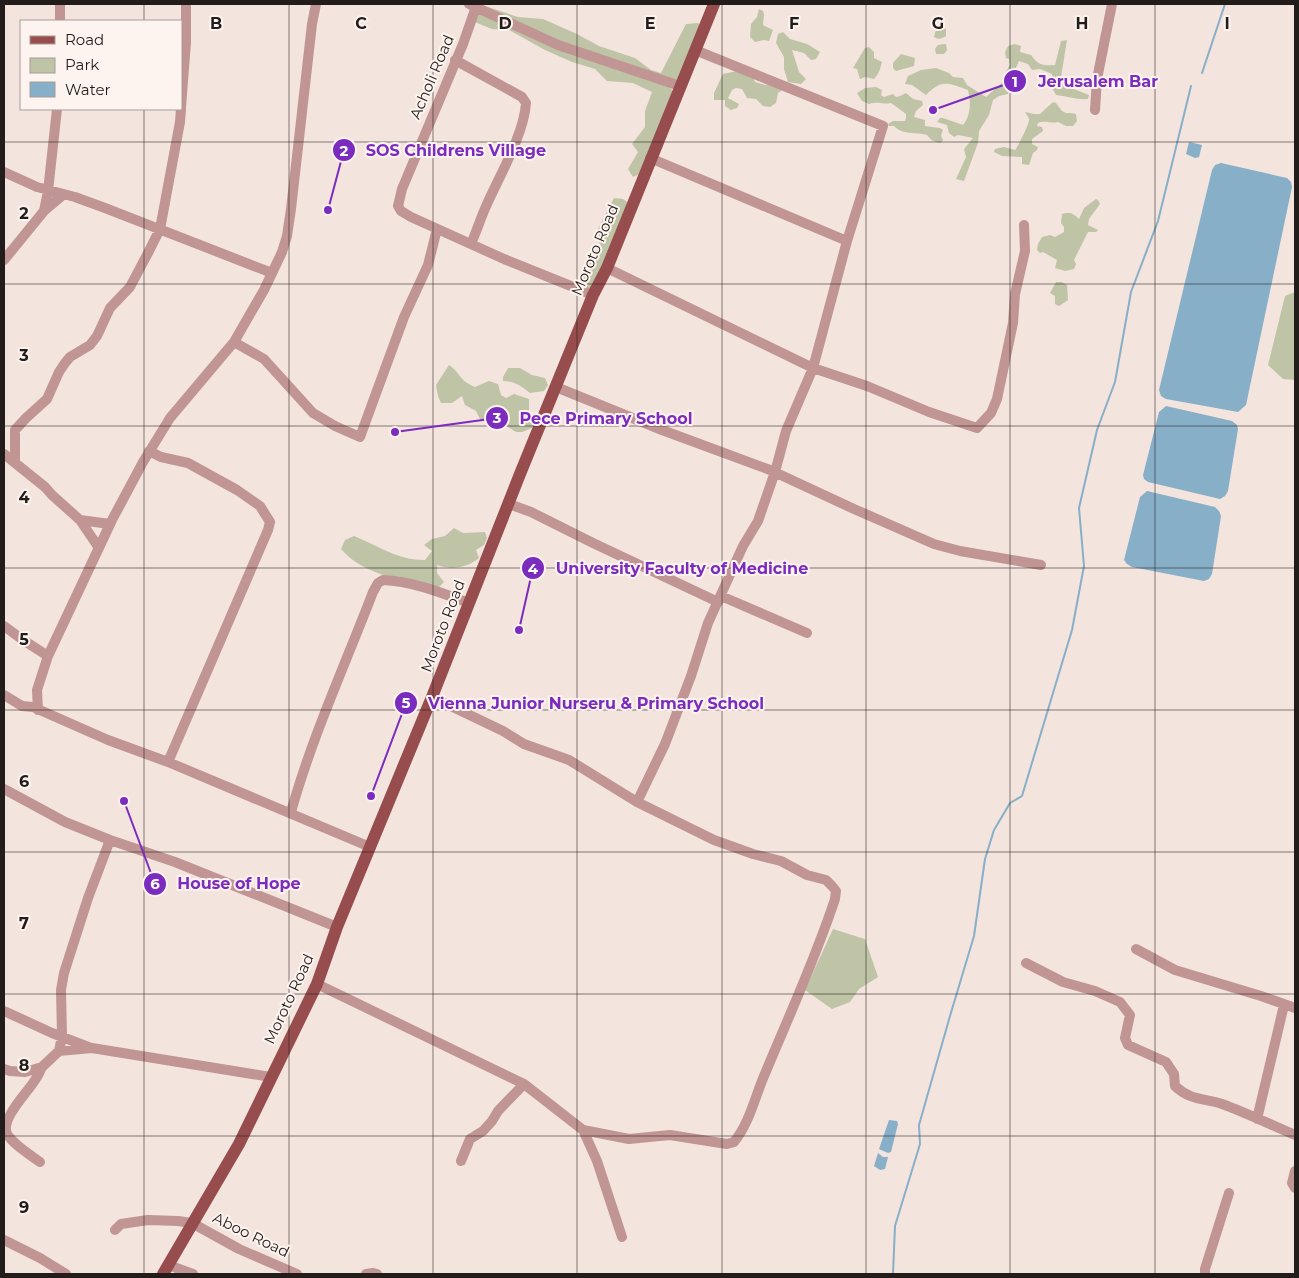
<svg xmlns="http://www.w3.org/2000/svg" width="1299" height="1278" viewBox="0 0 1299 1278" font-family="Montserrat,sans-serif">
<rect width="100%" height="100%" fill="#f4e4de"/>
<!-- green -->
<path fill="#bec4a5" d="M479 4 518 17 543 19 577 34 599 46 635 58 651 70 661 73 686 24 698 23 705 29 683 75 671 88 674 95 640 174 633 177 628 169 638 152 632 144 645 127V111L652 92 633 83 607 81 595 69 572 62 545 50 509 30 492 29 472 21Z
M759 9 763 11 764 14 763 25 773 30 769 41 764 40 755 42 750 37 751 24 757 17Z
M942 27 946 29V36C941 39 939 40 934 37L936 29Z
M783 32 790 39 807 44 820 52 816 59 811 60 804 53 792 50 799 72 806 79 801 84 788 82 784 69V57L776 43 778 34Z
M1067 40 1061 77 1071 88 1089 95 1088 99C1077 100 1067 96 1056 95L1051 86 1052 74 1040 69 1032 70 1028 64 1019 61 1010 81V87L1008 94 999 96 993 100 989 115 979 131 978 143 964 181 956 179 966 157 964 149 973 138 958 135 954 137 949 133 947 125 937 122 940 118H943L963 125C971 115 971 102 968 90 948 83 942 79 926 95L912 85 905 84 908 76 921 70 936 68 949 73 953 77 963 78 967 85 986 97 1003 82 1002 78 1010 65 1009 59 1006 58 1005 52 1008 46 1015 44 1021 46 1020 52 1031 55C1038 65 1043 66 1055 65L1061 41Z
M944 44H946L947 50 944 54H936L935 49 938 45Z
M869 47 874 52V58L882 62C880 69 879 74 874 79L865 77 860 79 857 69 853 68 865 48Z
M901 54 915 58 914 66 896 71 893 68V63Z
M737 71 753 77 755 82 765 85 770 84 782 90 778 93 776 103 770 107 763 106 756 99 747 98 742 89 736 88 732 90 728 98 739 104 737 108 731 110 725 106V100H714V93L723 74Z
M876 87 882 90 881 95 884 97 893 94 896 97 900 96 906 93 913 99 922 101 923 105 916 111 914 117 925 120V126L940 128 943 130 941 136 943 140 941 143C933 142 931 140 927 135 916 132 902 135 894 126H889L888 124 893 121H905L906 118V114L891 103C882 105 880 101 869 104L862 101 857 93 865 88Z
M1053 102 1056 103 1062 111 1066 113H1071L1076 114 1077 121 1073 126H1066L1058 122C1051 124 1045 120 1038 123L1037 126 1042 127 1043 131 1032 139V144L1038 147 1037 150 1033 153 1029 165 1022 164V157L1002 156 994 152 995 149 1004 147 1015 150C1018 147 1030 122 1029 119 1028 116 1026 114 1025 112L1034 114H1040Z
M614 198 623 199 631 205 593 292 578 283 587 257 601 246 595 235Z
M1096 199 1098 200 1100 204 1089 219 1088 225 1098 230 1096 232H1088L1074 260 1076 264 1074 269 1065 271 1055 268 1057 260 1043 252 1040 253 1037 250 1038 244 1042 237 1050 235 1055 237 1064 232V227L1061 223 1062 214C1070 212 1073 213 1079 219L1084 208Z
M1056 282H1062L1067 285 1068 300 1059 306 1055 304V296L1050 293Z
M1295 292V380L1283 379 1268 365 1285 296Z
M449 365C461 373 458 380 475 387L489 381 498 384 501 395 506 398 514 394 529 399V413L536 420 532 428 522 432H516L500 422 481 421 476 411 465 405 462 396 452 403H441L438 396 436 385Z
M508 368H520L532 375 545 378 548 385 544 391 530 393C521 386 514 381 503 381V377Z
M454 528 463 533 485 532 487 538 484 545 476 550 479 558C467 568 452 570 437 565V573L444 582 439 587C406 581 364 576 341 549L345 540 354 536C379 546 397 560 425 560L432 551 424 545 432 539 445 536Z
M833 929 865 939 878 977 859 989 850 1002 832 1009 805 990Z"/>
<!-- water -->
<path fill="#87afc8" d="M1189 142 1202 145 1199 157 1195 158 1186 154Z
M1221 163 1287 178 1291 182 1292 187 1246 405 1238 412 1166 399 1161 396 1159 390 1212 170 1215 165Z
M1166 406 1232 421 1237 425 1238 429 1228 491 1225 496 1220 499 1148 482 1144 479 1143 475 1159 412Z
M1147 491 1215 507 1219 511 1221 516 1212 574 1209 579 1204 581 1132 567 1127 564 1124 560 1140 497Z
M889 1120 897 1121 898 1124 891 1152 888 1153 879 1149Z
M878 1153 883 1157H888L885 1169 880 1170 874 1166Z"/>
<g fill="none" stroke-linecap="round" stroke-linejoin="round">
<!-- stream -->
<path stroke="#87afc8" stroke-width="2" d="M1202 73 1225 4
M893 1274 895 1226 920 1144 919 1125 950 1016 974 936 985 859 994 830 1010 803 1022 796 1072 630 1084 566 1079 508 1097 430 1115 382 1131 292 1158 221 1191 86"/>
<!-- minor -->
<path stroke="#c09593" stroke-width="10" d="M60 4V21
M469 4 558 45 680 86
M477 4 463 44 402 189 398 206 401 211 411 217 504 259 593 295
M455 60 522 97 526 103C524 134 500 175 487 204 481 217 477 230 471 244
M181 107 186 42V4
M1095 110 1097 79 1112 4
M650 158 847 241
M4 172 37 187 75 197 105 208 272 273
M44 211 48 191 57 109
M4 260 44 211 63 195
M607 268 813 368 867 386 929 412 977 428 991 413 997 399 1013 323 1015 294 1025 251 1024 225
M234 342 264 359 313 413 335 426 360 437 404 317 428 265 437 229
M556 387 662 430 770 470 854 509 934 544 960 551 1041 565
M149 451 161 457 188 463 237 490 260 506 270 522 268 530 168 762 370 847
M4 454 45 487 52 495 80 520 99 548
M15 463V430L26 418 47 399 59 372 65 363 70 357 90 345 97 336 110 308 130 287 148 253 160 229 180 122 181 109
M509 504 531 512 593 543 718 602
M80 520 110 524
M721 596 807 633
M4 626 23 640 48 656
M4 695 22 706 33 707 108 740 168 762
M38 710 37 690 48 656 112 520 143 462 170 418 234 342 264 290 282 252 287 236 291 209 312 24 316 4
M4 789 65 822 110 840 175 862 337 927
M637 802 665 744 691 676 708 623 743 546 758 521 775 472 786 431 813 368 847 241 883 126 695 50
M291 812C312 737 345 665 373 592L378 583 383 580C412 581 442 593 469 603
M1136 949 1175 970 1261 996 1295 1008
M1026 963 1063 982 1095 991 1120 1002 1130 1015 1125 1038 1128 1045 1166 1062 1174 1074 1175 1086C1191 1101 1204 1098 1222 1104 1247 1113 1271 1125 1295 1135
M317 984 524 1084 583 1130 629 1139 670 1135 727 1144 734 1142C749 1124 755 1097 764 1076 788 1018 815 960 835 899L836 891 832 886 826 880 807 875 781 861 753 854 714 840 637 802 569 760 524 744 503 731 432 697
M4 1011 52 1033 91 1048
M59 1051 62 1036 61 990 64 973 88 898 110 840
M4 1069 10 1071 25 1072 42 1067 59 1051 92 1048 271 1077
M1257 1119 1284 1005
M583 1130 597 1161 622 1237
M461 1161 470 1139 483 1131 492 1121 498 1111 524 1084
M40 1162C29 1154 14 1145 7 1134 0 1119 28 1092 35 1080 38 1076 40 1071 42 1067
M1295 1171 1292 1183 1295 1188
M115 1230 121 1224 148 1220 178 1221 192 1223 239 1249 297 1274
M4 1240 40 1258 66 1274
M168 1265 193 1274
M366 1274 373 1273 377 1274
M1205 1274V1269L1229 1193"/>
<!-- major -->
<path stroke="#974d4e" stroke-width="12" d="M163 1274 239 1144 317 984 337 927 432 697 520 474 593 295 607 268 714 4"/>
</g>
<!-- grid -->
<path fill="none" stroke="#221d1a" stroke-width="1" stroke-opacity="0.55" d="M144 4V21M289 4V1274M433 4V1274M577 4V1274M722 4V1274M866 4V1274M1010 4V1274M1155 4V1274M144 109V1274M4 142H1295M4 284H1295M4 426H1295M4 568H1295M4 710H1295M4 852H1295M4 994H1295M4 1136H1295"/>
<g text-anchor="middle" stroke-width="4" stroke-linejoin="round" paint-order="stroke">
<!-- street labels -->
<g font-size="15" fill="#221d1a" stroke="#fdf3ef">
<text transform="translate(432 77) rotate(-67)" y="5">Acholi Road</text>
<text transform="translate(595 250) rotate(-67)" y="5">Moroto Road</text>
<text transform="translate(443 626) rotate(-69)" y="5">Moroto Road</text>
<text transform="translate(289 999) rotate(-65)" y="5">Moroto Road</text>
<text transform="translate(251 1235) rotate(26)" y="5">Aboo Road</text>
</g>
</g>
<g font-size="16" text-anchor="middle" font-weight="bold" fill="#221d1a" stroke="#fdf3ef" stroke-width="4" stroke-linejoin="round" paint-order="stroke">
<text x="216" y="29">B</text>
<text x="361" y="29">C</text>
<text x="505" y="29">D</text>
<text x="650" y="29">E</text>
<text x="794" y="29">F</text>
<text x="938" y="29">G</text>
<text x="1082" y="29">H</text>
<text x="1227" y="29">I</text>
<text x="24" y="219">2</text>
<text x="24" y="361">3</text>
<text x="24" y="503">4</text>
<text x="24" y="645">5</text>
<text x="24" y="787">6</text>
<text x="24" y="929">7</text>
<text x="24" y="1071">8</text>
<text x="24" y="1213">9</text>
</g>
<!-- callouts -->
<path fill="none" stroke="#7b2cbf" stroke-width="2" d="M933 110L1015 81M328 210L344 150M395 432L497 418M519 630L533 568M371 796L406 703M124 801L155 884"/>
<g fill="#7b2cbf" stroke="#fdf3ef" stroke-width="2">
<circle cx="933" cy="110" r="5"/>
<circle cx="328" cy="210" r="5"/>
<circle cx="395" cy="432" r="5"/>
<circle cx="519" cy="630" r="5"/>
<circle cx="371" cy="796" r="5"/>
<circle cx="124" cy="801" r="5"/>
<circle cx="1015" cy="81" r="12"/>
<circle cx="344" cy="150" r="12"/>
<circle cx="497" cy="418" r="12"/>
<circle cx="533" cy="568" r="12"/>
<circle cx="406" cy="703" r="12"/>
<circle cx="155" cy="884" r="12"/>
</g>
<g font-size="15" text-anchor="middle" font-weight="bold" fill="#fff">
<text x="1015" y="87">1</text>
<text x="344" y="156">2</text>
<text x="497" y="423">3</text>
<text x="533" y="574">4</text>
<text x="406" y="708">5</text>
<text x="155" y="889">6</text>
</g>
<g font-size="16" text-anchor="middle" font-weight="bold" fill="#7b2cbf" stroke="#fdf3ef" stroke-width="4" stroke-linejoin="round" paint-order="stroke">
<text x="1098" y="87">Jerusalem Bar</text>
<text x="456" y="156">SOS Childrens Village</text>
<text x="606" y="424">Pece Primary School</text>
<text x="682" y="574">University Faculty of Medicine</text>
<text x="596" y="709">Vienna Junior Nurseru &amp; Primary School</text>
<text x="239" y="889">House of Hope</text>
</g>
<!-- border -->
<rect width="1299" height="1278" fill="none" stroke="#221d1a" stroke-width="10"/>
<!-- legend -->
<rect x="20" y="20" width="162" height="90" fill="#fdf3ef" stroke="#a59d9a"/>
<rect x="30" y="36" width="25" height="8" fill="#974d4e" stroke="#a59d9a"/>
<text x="65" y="45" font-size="15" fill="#221d1a">Road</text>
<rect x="30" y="58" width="25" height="15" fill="#bec4a5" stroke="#a59d9a"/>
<text x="65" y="70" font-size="15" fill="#221d1a">Park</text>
<rect x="30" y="82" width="25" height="15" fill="#87afc8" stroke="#a59d9a"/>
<text x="65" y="95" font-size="15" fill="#221d1a">Water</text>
</svg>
